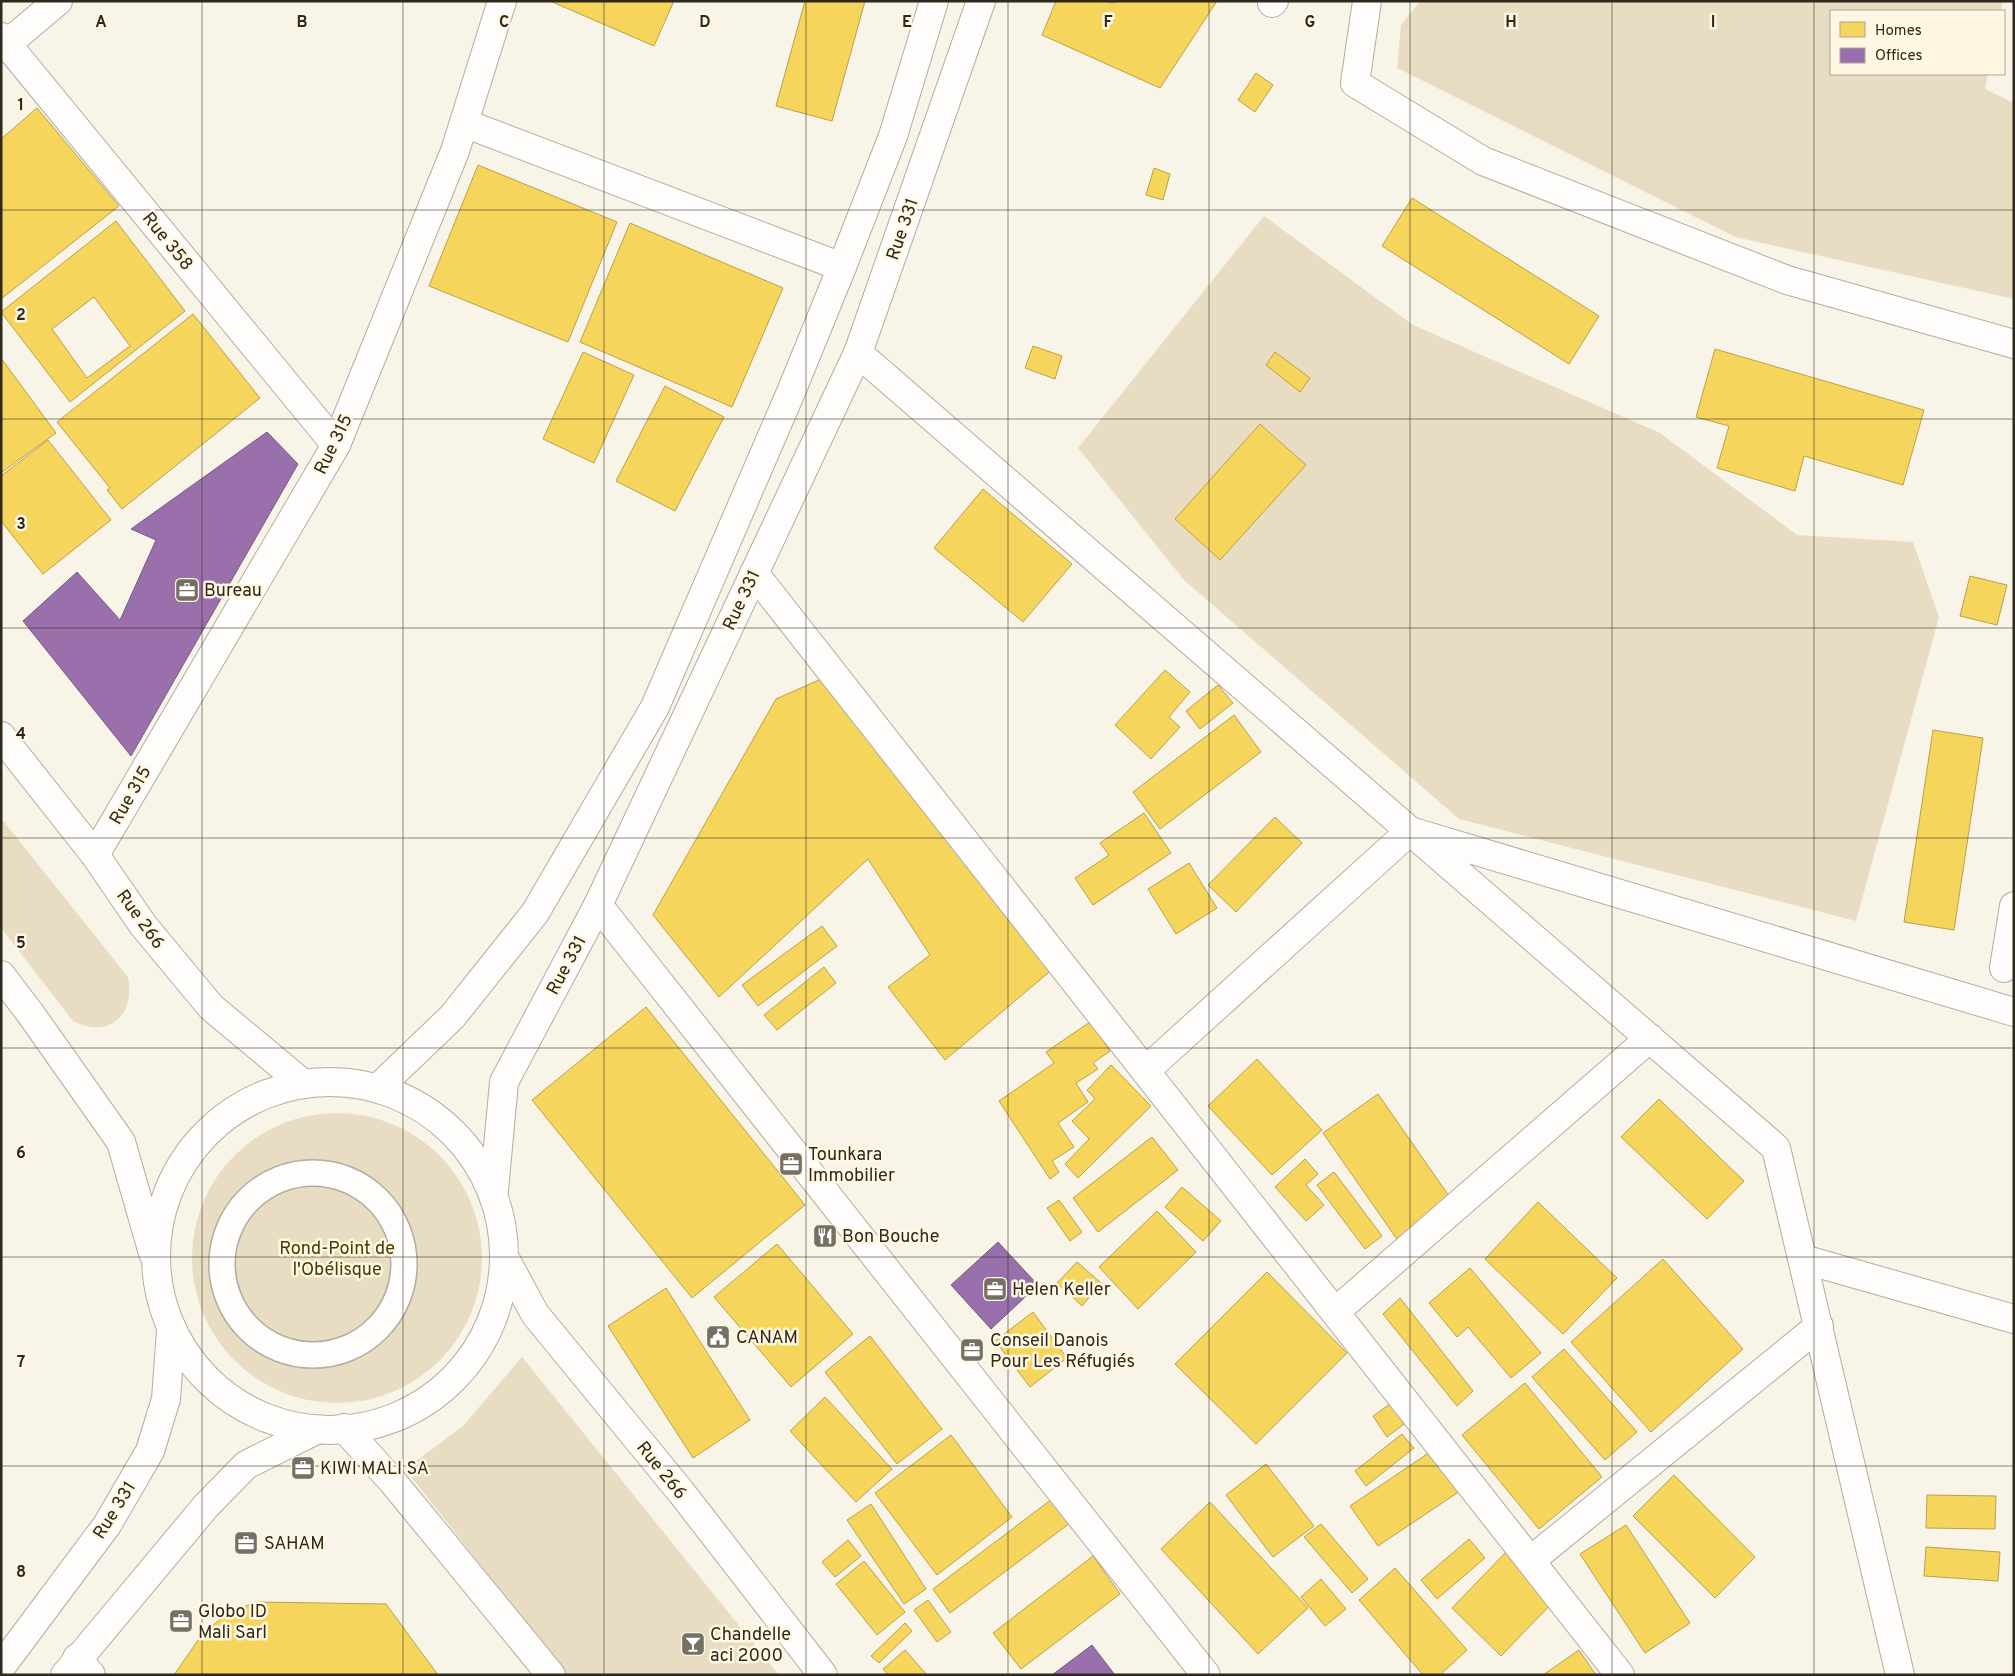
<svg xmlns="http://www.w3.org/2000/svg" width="2015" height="1676" viewBox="0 0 2015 1676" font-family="Overpass,sans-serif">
<rect width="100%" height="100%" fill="#f9f4e8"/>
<!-- green -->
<path fill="#e8ddc2" d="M1420 1H2003L2001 11H1831V74H1988L1985 89 2014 103V299L1735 237 1397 68 1401 25Z
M1264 216 1413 325 1660 433 1797 535 1913 542 1939 617 1856 921 1459 819 1184 580 1078 448Z
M1 818 128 977C136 1014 109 1040 73 1021L1 928Z
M192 1258a145 145 0 1 1 290 0a145 145 0 1 1-290 0Z
M522 1357 779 1675H567L405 1469 463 1426Z"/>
<!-- homes -->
<path fill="#f6d55c" stroke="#baa149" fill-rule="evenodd" d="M550 1H674L654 46Z
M805 1H865L832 121 776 106Z
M1056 1H1106L1112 3 1121 1H1217L1160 88 1042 35Z
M1256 73 1273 85 1255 112 1238 100Z
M37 108 119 206 1 299V139Z
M478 165 617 222 568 342 429 286Z
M1154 168 1170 174 1163 200 1146 195Z
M1412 198 1599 316 1569 364 1382 246Z
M116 221 185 311 70 402 1 312ZM94 297 130 346 87 378 52 329Z
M630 223 783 288 732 407 580 342Z
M193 314 260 398 122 509 107 490 110 488 57 422Z
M1033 346 1062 356 1055 379 1025 368Z
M1715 349 1924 410 1903 485 1804 456 1795 491 1717 468 1729 426 1696 417Z
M583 352 634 375 594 463 543 439Z
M1275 352 1310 378 1300 392 1266 365Z
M1 358 56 433 1 473Z
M665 386 724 417 675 511 616 481Z
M1260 424 1306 465 1220 560 1175 519Z
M48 440 111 520 43 574 1 521V476Z
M983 489 1072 564 1023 622 934 548Z
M1970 576 2007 585 1997 625 1960 616Z
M1165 670 1190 692 1169 717 1180 727 1151 759 1115 725Z
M828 676 1054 968 945 1060 888 987 930 955 868 859 719 997 653 915 776 699Z
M1218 685 1233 703 1200 729 1186 711Z
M1234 715 1261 752 1160 829 1133 792Z
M1933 730 1983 738 1954 930 1904 922Z
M1144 813 1171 853 1093 905 1075 878 1109 855 1100 843Z
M1275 817 1302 843 1236 912 1208 885Z
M1189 863 1217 908 1176 934 1148 889Z
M822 926 837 946 758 1006 742 985Z
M824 967 836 983 777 1030 764 1015Z
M646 1007 805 1205 692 1298 532 1100Z
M1090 1022 1110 1051 1093 1063 1098 1069 1076 1083 1088 1102 1058 1123 1074 1147 1052 1161 1059 1172 1050 1179 999 1101 1054 1063 1046 1052Z
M1257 1059 1322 1130 1272 1175 1208 1106Z
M1111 1065 1151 1106 1078 1178 1065 1164 1089 1139 1072 1121 1095 1099 1087 1090Z
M1378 1094 1456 1206 1401 1245 1323 1133Z
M1659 1099 1744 1181 1707 1219 1621 1137Z
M1152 1137 1178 1170 1098 1232 1073 1198Z
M1305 1159 1318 1174 1306 1185 1324 1205 1306 1221 1275 1187Z
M1334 1172 1382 1236 1365 1249 1317 1185Z
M1182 1187 1221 1221 1203 1241 1165 1207Z
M1059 1200 1082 1232 1070 1241 1047 1208Z
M1538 1202 1617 1278 1563 1334 1485 1259Z
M1157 1211 1196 1252 1138 1309 1099 1267Z
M777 1244 853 1334 791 1387 714 1297Z
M1663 1259 1743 1349 1651 1432 1571 1342Z
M1077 1262 1101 1283 1082 1306 1057 1283Z
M1470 1268 1541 1353 1511 1378 1468 1327 1457 1337 1429 1303Z
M1267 1272 1347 1353 1256 1444 1175 1364Z
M666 1288 750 1420 693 1458 608 1326Z
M1400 1298 1473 1391 1457 1406 1383 1314Z
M1033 1312 1067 1358 1030 1387 995 1341Z
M870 1336 942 1429 897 1464 825 1372Z
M1564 1349 1637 1432 1605 1460 1532 1377Z
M1525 1383 1602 1477 1539 1529 1462 1435Z
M825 1397 892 1469 856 1502 790 1431Z
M1390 1404 1404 1424 1387 1437 1373 1416Z
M1402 1434 1414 1448 1366 1486 1355 1471Z
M951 1435 1012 1517 937 1575 875 1493Z
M1442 1444 1469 1485 1378 1546 1350 1506Z
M1266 1464 1314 1526 1273 1557 1226 1495Z
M1674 1475 1755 1557 1715 1598 1633 1516Z
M1927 1495 1996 1496 1995 1529 1926 1528Z
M1052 1499 1070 1523 950 1613 933 1589Z
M1210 1502 1308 1608 1258 1654 1161 1549Z
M871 1504 926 1589 904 1604 847 1520Z
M1321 1524 1368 1579 1352 1593 1304 1537Z
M1626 1525 1690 1623 1645 1653 1580 1554Z
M1469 1539 1485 1558 1437 1599 1421 1580Z
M848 1540 861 1556 835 1577 822 1562Z
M1926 1547 2000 1552 1998 1581 1924 1576Z
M1507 1551 1556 1599 1501 1656 1452 1608Z
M1093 1556 1120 1594 1021 1669 993 1633Z
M864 1561 905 1612 877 1635 836 1584Z
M1395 1568 1467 1650 1440 1675H1423L1359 1600Z
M1321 1579 1346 1609 1325 1626 1301 1597Z
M928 1600 951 1632 937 1642 914 1610Z
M256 1602 386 1604 438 1675H174L203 1633 228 1613Z
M905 1623 912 1631 879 1663 871 1656Z
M905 1650 927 1675H888L883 1669Z
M1579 1650 1596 1675H1543Z"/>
<!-- offices -->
<path fill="#9970ab" stroke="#795b80" d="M267 432 298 464 131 756 23 621 77 572 120 620 156 540 131 529Z
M998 1242 1038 1285 991 1329 951 1285Z
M1092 1645 1115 1675H1052Z"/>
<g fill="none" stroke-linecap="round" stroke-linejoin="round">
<defs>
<path id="pedestrian" d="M222 1264a91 91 0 1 1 182 0a91 91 0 1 1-182 0Z"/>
<path id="minor" d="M1367 1 1355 83 1483 161 1787 280 2014 344
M1272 3 1274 1
M1 37 336 445
M7 44 58 1
M464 123 842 267
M858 353 1776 1148 1900 1675
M754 573 1620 1675
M95 855 336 445 455 151 502 1
M598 905 1206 1675
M2004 968 2014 906
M1145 1071 1410 831 2014 1012
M1803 1259 2014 1319
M1335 1312 1650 1038
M1530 1561 1819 1326
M77 1658 91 1675"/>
<path id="tertiary" d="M380 1086 452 1017 535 913 655 707 791 392 842 267 893 136 934 1
M494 1190 504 1082 598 905 858 353 981 1
M507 1262 535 1314 681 1492 823 1675
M344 1428 393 1482 551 1675"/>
<path id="secondary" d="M1 736 95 855 143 925 211 1007 301 1082
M1 975 30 1013 121 1142 153 1253
M156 1256a174 174 0 1 1 348 0a174 174 0 1 1-348 0Z
M1 1667 107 1525 150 1451 166 1399 171 1330
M65 1675 206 1506 246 1465 316 1430"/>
</defs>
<!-- pedestrian casing -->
<use href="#pedestrian" stroke="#b2ada2" stroke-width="28"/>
<!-- minor casing -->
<use href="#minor" stroke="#b2ada2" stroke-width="30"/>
<!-- tertiary casing -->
<use href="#tertiary" stroke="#b2ada2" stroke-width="30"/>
<!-- secondary casing -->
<use href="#secondary" stroke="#b2ada2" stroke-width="30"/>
<!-- pedestrian -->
<use href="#pedestrian" stroke="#fefdfc" stroke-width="25"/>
<!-- minor -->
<use href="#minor" stroke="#fefdfc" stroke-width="28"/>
<!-- tertiary -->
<use href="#tertiary" stroke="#fefdfc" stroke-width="28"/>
<!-- secondary -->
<use href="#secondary" stroke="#fefdfc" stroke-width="28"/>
</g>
<!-- grid -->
<path fill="none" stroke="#2e291c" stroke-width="1" stroke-opacity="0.55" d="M202 1V1675M403 1V1675M604 1V1675M806 1V1675M1008 1V1675M1209 1V1675M1410 1V1675M1612 1V1675M1814 1V1675M1 210H2014M1 419H2014M1 628H2014M1 838H2014M1 1048H2014M1 1257H2014M1 1466H2014"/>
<!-- icons -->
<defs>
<symbol id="office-square" viewBox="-11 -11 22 22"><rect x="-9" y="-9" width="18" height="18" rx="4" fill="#757063" stroke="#fff7e2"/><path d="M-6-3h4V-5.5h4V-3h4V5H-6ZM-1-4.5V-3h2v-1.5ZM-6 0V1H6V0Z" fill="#fff"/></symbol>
<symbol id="restaurant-square" viewBox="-11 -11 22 22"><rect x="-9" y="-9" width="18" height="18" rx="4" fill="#757063" stroke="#fff7e2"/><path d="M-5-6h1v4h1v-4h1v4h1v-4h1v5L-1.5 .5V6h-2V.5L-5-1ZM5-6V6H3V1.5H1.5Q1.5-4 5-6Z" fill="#fff"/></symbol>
<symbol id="civic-square" viewBox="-11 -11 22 22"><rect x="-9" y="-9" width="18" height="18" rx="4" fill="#757063" stroke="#fff7e2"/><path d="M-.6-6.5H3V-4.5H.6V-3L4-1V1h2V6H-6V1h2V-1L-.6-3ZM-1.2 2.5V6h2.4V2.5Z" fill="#fff"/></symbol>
<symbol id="bar-square" viewBox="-11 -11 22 22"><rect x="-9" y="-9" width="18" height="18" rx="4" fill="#757063" stroke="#fff7e2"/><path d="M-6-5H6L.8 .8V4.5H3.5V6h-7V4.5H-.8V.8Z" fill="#fff"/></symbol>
</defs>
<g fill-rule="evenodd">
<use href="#office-square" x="173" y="576" width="28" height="28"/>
<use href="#office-square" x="777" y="1150" width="28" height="28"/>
<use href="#restaurant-square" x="811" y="1222" width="28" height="28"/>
<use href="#office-square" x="981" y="1275" width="28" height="28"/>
<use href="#civic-square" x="704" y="1323" width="28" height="28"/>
<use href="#office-square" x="958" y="1336" width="28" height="28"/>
<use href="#office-square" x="289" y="1454" width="28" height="28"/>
<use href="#office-square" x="232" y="1529" width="28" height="28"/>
<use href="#office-square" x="167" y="1607" width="28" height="28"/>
<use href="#bar-square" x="679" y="1630" width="28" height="28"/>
</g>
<g text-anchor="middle" stroke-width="5" stroke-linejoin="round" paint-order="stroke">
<!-- street labels -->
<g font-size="18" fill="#2e291c" stroke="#fff7e2">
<text transform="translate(902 229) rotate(-71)" y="6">Rue 331</text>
<text transform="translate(168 241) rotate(51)" y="6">Rue 358</text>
<text transform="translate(333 444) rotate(-64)" y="6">Rue 315</text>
<text transform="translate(741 600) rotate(-65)" y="6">Rue 331</text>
<text transform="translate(130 795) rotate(-60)" y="6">Rue 315</text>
<text transform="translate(141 919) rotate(54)" y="6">Rue 266</text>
<text transform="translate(566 965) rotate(-62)" y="6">Rue 331</text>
<text transform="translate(662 1470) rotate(51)" y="6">Rue 266</text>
<text transform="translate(114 1510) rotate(-58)" y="6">Rue 331</text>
</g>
<!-- poi labels -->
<g font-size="18" fill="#2e291c" stroke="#fff7e2" text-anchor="start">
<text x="204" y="596">Bureau</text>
<text x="808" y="1160">Tounkara<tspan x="808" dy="21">Immobilier</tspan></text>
<text x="842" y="1242">Bon Bouche</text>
<text x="1012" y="1295">Helen Keller</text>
<text x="736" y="1343">CANAM</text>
<text x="990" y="1346">Conseil Danois<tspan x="990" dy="21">Pour Les Réfugiés</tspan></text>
<text x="320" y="1474">KIWI MALI SA</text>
<text x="264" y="1549">SAHAM</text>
<text x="198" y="1617">Globo ID<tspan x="198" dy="21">Mali Sarl</tspan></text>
<text x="710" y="1640">Chandelle<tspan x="710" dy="21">aci 2000</tspan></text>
</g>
<!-- park labels -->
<g font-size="18" fill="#4a3902" stroke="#fff7e2">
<text x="337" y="1254">Rond-Point de<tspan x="337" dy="21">l'Obélisque</tspan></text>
</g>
</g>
<g font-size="16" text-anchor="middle" font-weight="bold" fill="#2e291c" stroke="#fff7e2" stroke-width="5" stroke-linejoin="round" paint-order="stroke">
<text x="101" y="27">A</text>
<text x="302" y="27">B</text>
<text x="504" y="27">C</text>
<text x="705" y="27">D</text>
<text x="907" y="27">E</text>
<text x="1108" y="27">F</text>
<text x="1310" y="27">G</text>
<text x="1511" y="27">H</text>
<text x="1713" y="27">I</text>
<text x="21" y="110">1</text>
<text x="21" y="320">2</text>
<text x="21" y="529">3</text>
<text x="21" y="739">4</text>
<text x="21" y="948">5</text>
<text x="21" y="1158">6</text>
<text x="21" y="1367">7</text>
<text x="21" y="1577">8</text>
</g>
<!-- border -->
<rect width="2015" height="1676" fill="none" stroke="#2e291c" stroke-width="5"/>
<!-- legend -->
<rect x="1830" y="10" width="175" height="65" fill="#fff7e2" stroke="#aba593"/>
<rect x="1840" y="22" width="25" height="15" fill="#f6d55c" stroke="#aba593"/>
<text x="1875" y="35" font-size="15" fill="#2e291c">Homes</text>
<rect x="1840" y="48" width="25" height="15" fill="#9970ab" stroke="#aba593"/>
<text x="1875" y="60" font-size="15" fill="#2e291c">Offices</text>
</svg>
